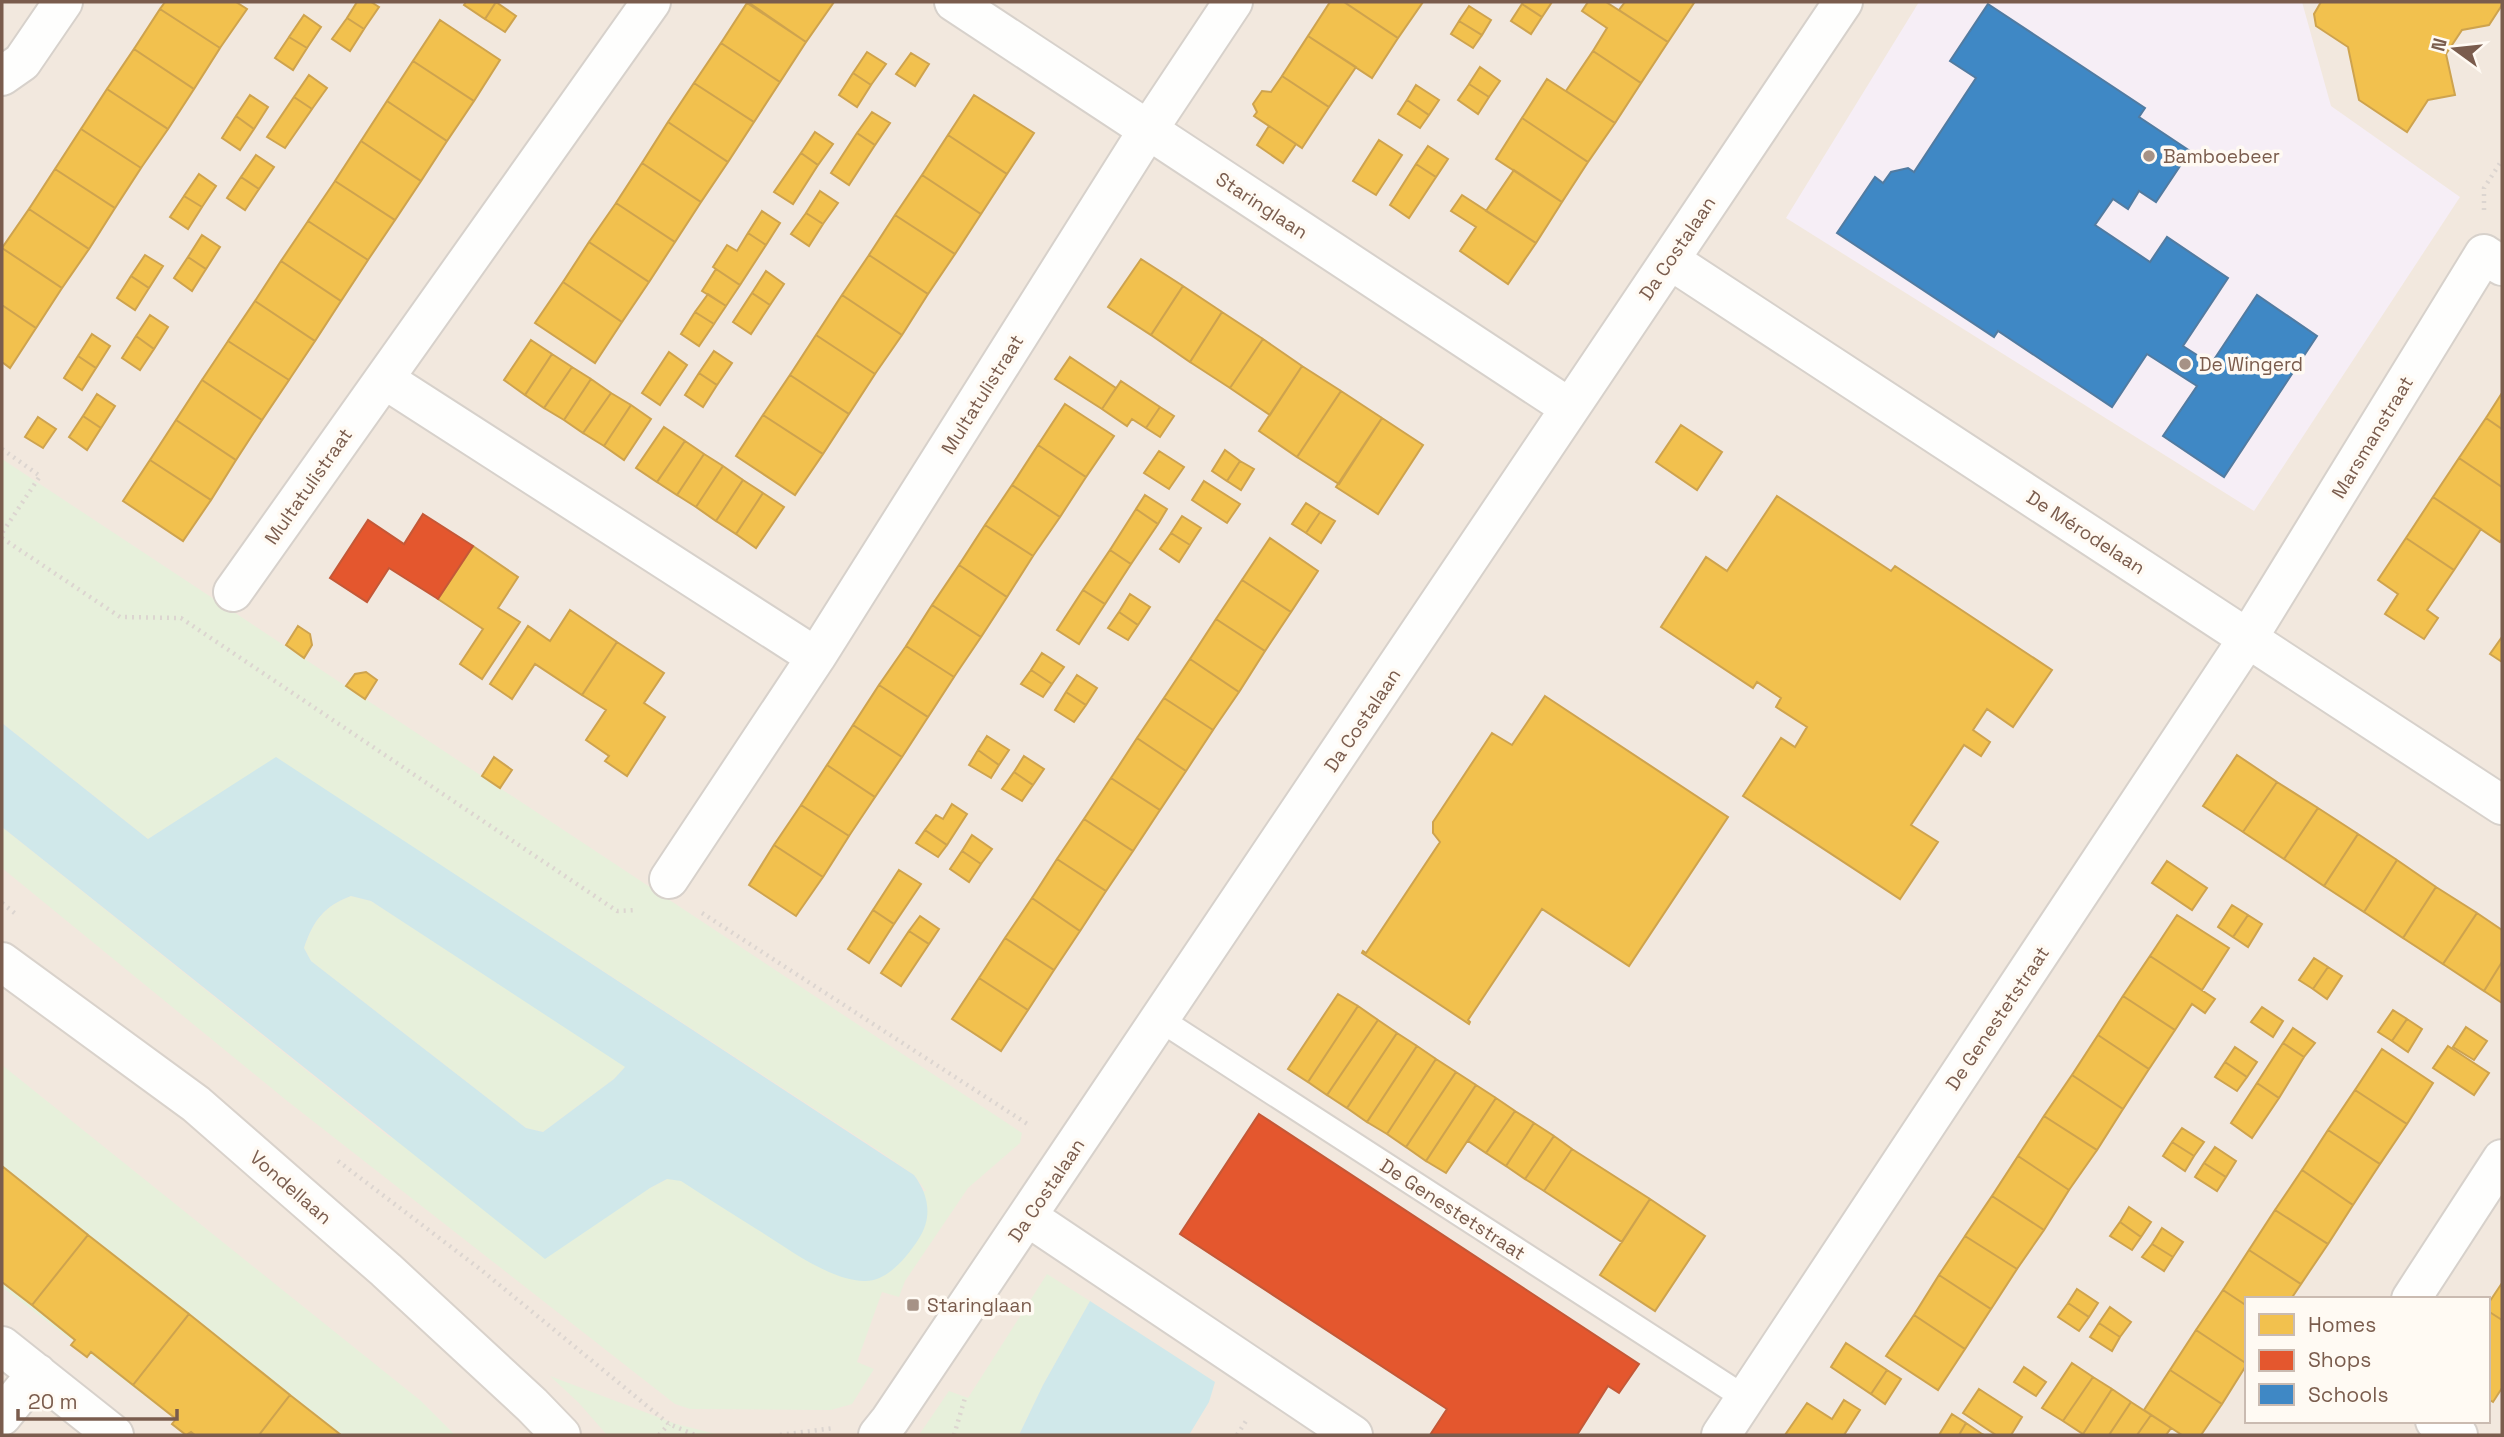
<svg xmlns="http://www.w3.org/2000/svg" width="2504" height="1437" viewBox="0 0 2504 1437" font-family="'Space Grotesk',sans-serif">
<rect width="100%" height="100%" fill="#f9f5f0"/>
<!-- residential -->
<path fill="#f2e8de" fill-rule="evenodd" d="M2 2H2502V1435H2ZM2247 1299H2488V1421H2247Z"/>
<!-- education -->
<path fill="#f6eef6" d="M1919 2H2302L2331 106 2460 197 2254 511 1786 218Z"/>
<!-- green -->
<path fill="#e7f0db" d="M2 459 1022 1133 1020 1143 968 1188 905 1281 899 1297 882 1292 857 1362 874 1369 852 1404 831 1410 690 1409 675 1404 286 1100 2 868V827L389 1137 650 1188 667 1179 926 1191 914 1175 881 1152 276 758 148 839 2 723Z
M351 896 371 901 626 1066 614 1079 543 1132 526 1128 311 961 304 948C313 921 324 906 351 896Z
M2 1065 421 1401 455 1435H196L2 1287Z
M1047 1274 1090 1301 1043 1385 1019 1435H919L949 1391 968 1398Z
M550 1376 676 1424 720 1435H607L579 1403Z"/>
<!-- water -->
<path fill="#d0e8ea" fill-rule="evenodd" d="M2 723 148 839 276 757 914 1175C929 1195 933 1218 918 1240 907 1257 887 1282 864 1281 829 1280 787 1248 758 1230 732 1214 706 1197 681 1181L667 1179 650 1188 545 1259 2 827ZM351 896 371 901 625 1067 614 1079 543 1132 526 1128 311 961 304 948C313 921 324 906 351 896Z
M1090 1301 1215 1382 1209 1402 1189 1435H1019L1043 1385Z"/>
<!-- homes -->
<path fill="#f2c14e" stroke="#cea34e" stroke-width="2" d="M165 2H236L247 9 220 48 160 9Z
M357 2H371L379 7 364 29 347 18Z
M466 2H496L485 19 464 5Z
M496 2 516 16 505 32 485 19Z
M748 2H834L806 42Z
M1330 2H1344L1398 38 1372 78 1308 36Z
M1344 2H1423L1398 38Z
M1523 2H1552L1542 17 1522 4Z
M1588 2H1606L1668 42 1641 83 1593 51 1607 28 1582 11Z
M1625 2H1692L1694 3 1668 42 1619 10Z
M2321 2H2502V5L2489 25 2462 30 2446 54 2455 95 2428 100 2407 132 2359 100 2348 47 2316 26 2314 14Z
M747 3 806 42 780 82 721 43Z
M1522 4 1542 17 1531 34 1511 21Z
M1469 6 1491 20 1482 35 1459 21Z
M160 9 220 48 194 89 134 49Z
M304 15 321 27 307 48 289 37Z
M347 18 364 29 350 51 332 39Z
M440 20 500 60 474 101 413 61Z
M1459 21 1482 35 1473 48 1451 34Z
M1308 36 1356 67 1329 107 1282 76Z
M289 37 307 48 293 70 275 58Z
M721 43 780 82 754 122 694 83Z
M134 49 194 89 168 129 107 89Z
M1593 51 1641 83 1615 123 1566 91Z
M867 52 886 64 871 85 853 73Z
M911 53 929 64 915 86 896 74Z
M413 61 474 101 447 141 387 101Z
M1480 67 1500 81 1489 97 1469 84Z
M853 73 871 85 857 107 839 95Z
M309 75 327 88 312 109 294 97Z
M1282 76 1329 107 1302 148 1254 116 1257 112 1253 104 1262 91 1271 92Z
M1547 79 1615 123 1588 162 1522 118Z
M694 83 754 122 728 162 668 122Z
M1469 84 1489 97 1478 114 1458 100Z
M1416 85 1439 100 1429 115 1407 100Z
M107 89 168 129 141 168 81 129Z
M250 95 268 107 254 129 236 116Z
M974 95 1034 133 1007 174 948 135Z
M294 97 312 109 285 148 267 137Z
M1407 100 1429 115 1420 128 1398 114Z
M387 101 447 141 421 181 361 141Z
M872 112 890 123 875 145 857 133Z
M236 116 254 129 240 150 222 138Z
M1522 118 1588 162 1562 202 1496 159Z
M668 122 728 162 701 202 642 163Z
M1269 126 1296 144 1283 163 1257 145Z
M81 129 141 168 115 208 55 169Z
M815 132 833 144 818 165 801 153Z
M857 133 875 145 849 185 831 173Z
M948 135 1007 174 981 214 922 175Z
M1379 140 1402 155 1376 195 1353 181Z
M361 141 421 181 395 220 335 181Z
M1428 146 1448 159 1436 177 1416 164Z
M801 153 818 165 793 204 774 192Z
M256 155 274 167 259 189 241 177Z
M642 163 701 202 675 242 616 203Z
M1416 164 1436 177 1409 218 1390 205Z
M55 169 115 208 89 249 29 209Z
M1514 170 1562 202 1536 243 1486 211Z
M199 174 216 186 202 207 184 196Z
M922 175 981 214 955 254 895 215Z
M241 177 259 189 245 210 227 198Z
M335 181 395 220 368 260 308 221Z
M820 191 838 203 823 224 806 213Z
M1462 195 1536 243 1508 284 1460 251 1476 227 1451 211Z
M184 196 202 207 188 229 170 217Z
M616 203 675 242 649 282 589 242Z
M29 209 89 249 62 288 2 248Z
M762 211 780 223 766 245 748 233Z
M806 213 823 224 809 246 791 234Z
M895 215 955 254 928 294 869 255Z
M308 221 368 260 341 301 281 261Z
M748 233 766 245 740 285 713 267 727 245 737 251Z
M202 235 220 247 206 269 188 257Z
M589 242 649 282 622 322 563 282Z
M2 248 62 288 36 328 2 305Z
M145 255 163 266 149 288 131 276Z
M869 255 928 294 902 335 842 295Z
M188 257 206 269 192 291 174 278Z
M1141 259 1183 286 1151 335 1108 307Z
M281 261 341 301 315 341 255 301Z
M716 269 740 285 726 306 702 291Z
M766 271 784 284 770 305 752 293Z
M131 276 149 288 135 310 117 298Z
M563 282 622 322 595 363 535 323Z
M1183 286 1222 312 1190 362 1151 335Z
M752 293 770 305 751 334 733 322Z
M708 294 726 306 714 324 695 312Z
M842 295 902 335 875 374 816 335Z
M255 301 315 341 289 380 228 341Z
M2 305 36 328 10 368 2 362Z
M695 312 714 324 699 346 681 334Z
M1222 312 1263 339 1230 388 1190 362Z
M150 315 168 327 154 349 136 336Z
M92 334 110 346 96 368 78 356Z
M816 335 875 374 849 414 790 375Z
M136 336 154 349 140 370 122 358Z
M1263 339 1302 366 1270 415 1230 388Z
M531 340 552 354 525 395 504 380Z
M228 341 289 380 262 420 202 380Z
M714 351 732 363 717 385 699 373Z
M669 352 687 365 660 405 642 393Z
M552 354 572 367 544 408 525 395Z
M78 356 96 368 82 390 64 378Z
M1070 357 1116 388 1102 409 1055 379Z
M1302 366 1341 391 1297 457 1259 431Z
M572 367 591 379 564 420 544 408Z
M699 373 717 385 703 407 685 395Z
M790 375 849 414 823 454 763 415Z
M591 379 611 393 583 433 564 420Z
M202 380 262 420 236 460 176 420Z
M1121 381 1160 407 1146 428 1132 419 1127 426 1102 409Z
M1341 391 1382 418 1339 484 1297 457Z
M611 393 631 405 604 446 583 433Z
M2502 393V429L2486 418Z
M97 394 115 406 101 428 83 416Z
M1065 404 1114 436 1086 477 1038 445Z
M631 405 651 419 624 460 604 446Z
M1160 407 1174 416 1160 437 1146 428Z
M763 415 823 454 795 495 736 456Z
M83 416 101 428 87 450 69 437Z
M38 417 56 429 43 448 25 437Z
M1382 418 1423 445 1378 514 1336 487Z
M2486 418 2502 429V487L2459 458Z
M176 420 236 460 211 500 150 460Z
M1681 425 1722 452 1697 490 1656 462Z
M664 427 685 441 657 482 636 468Z
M685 441 704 454 677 495 657 482Z
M1038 445 1086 477 1060 517 1012 485Z
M1225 450 1240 461 1227 481 1212 471Z
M1159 451 1184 467 1169 489 1144 473Z
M704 454 723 466 696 507 677 495Z
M2459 458 2502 487V539L2500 542 2433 497Z
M150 460 211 500 183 541 123 501Z
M1240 461 1254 469 1241 490 1227 481Z
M723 466 743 480 716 521 696 507Z
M743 480 763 493 736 534 716 521Z
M1204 481 1240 504 1227 523 1192 500Z
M1012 485 1060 517 1033 556 985 525Z
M763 493 784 507 756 548 736 534Z
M1145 495 1167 509 1158 524 1136 509Z
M1777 496 1891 571 1895 566 2052 670 2013 727 1987 709 1973 730 1990 742 1981 756 1964 745 1911 825 1938 842 1900 899 1743 796 1781 738 1795 747 1807 727 1776 707 1781 698 1757 682 1753 688 1661 627 1706 557 1727 571Z
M2433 497 2481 529 2454 570 2406 538Z
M1306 503 1320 512 1306 533 1292 524Z
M1136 509 1158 524 1131 564 1110 550Z
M1320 512 1335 521 1321 543 1306 533Z
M1182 516 1201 528 1190 545 1171 533Z
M985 525 1033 556 1007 597 959 565Z
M1171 533 1190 545 1179 562 1160 549Z
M1270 538 1318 571 1291 612 1242 580Z
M2406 538 2454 570 2427 610 2438 618 2424 639 2385 614 2398 594 2378 580Z
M473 546 518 577 498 608 520 622 482 679 460 664 483 629 438 599Z
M1110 550 1131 564 1105 604 1083 590Z
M959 565 1007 597 981 637 932 605Z
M1242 580 1291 612 1265 651 1216 619Z
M1083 590 1105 604 1079 644 1057 630Z
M1130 594 1150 607 1138 625 1119 612Z
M932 605 981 637 954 677 906 646Z
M570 610 617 642 582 695 535 664 512 699 490 684 528 626 550 641Z
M1119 612 1138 625 1128 640 1108 628Z
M1216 619 1265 651 1239 692 1190 659Z
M298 626 310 634 312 645 304 658 286 645Z
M2502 637V662L2490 654Z
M617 642 664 673 644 703 665 717 627 776 605 761 609 756 586 740 606 710 582 695Z
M906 646 954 677 928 717 879 685Z
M1042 653 1064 667 1052 684 1031 670Z
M1190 659 1239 692 1213 730 1164 698Z
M1031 670 1052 684 1043 697 1021 684Z
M366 672 377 680 365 699 346 686 355 674Z
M1077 675 1097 688 1086 705 1066 692Z
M879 685 928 717 902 757 853 725Z
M1066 692 1086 705 1074 722 1055 710Z
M1545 696 1728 817 1629 966 1542 909 1468 1020 1470 1022 1469 1024 1362 953 1363 951 1366 953 1440 842 1433 833V822L1492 733 1512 745Z
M1164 698 1213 730 1186 771 1137 738Z
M853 725 902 757 875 797 827 765Z
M987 736 1009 750 999 765 978 750Z
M1137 738 1186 771 1160 810 1111 778Z
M978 750 999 765 991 778 969 765Z
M2237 755 2277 782 2243 832 2203 806Z
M1024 756 1044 769 1033 785 1014 772Z
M494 757 512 770 500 788 482 776Z
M827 765 875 797 849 836 801 805Z
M1014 772 1033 785 1022 801 1002 789Z
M1111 778 1160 810 1133 851 1084 819Z
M2277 782 2318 808 2284 859 2243 832Z
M952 804 967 814 947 845 925 830 936 815 943 819Z
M801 805 849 836 823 877 774 845Z
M2318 808 2358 834 2324 886 2284 859Z
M1084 819 1133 851 1106 891 1057 859Z
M925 830 947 845 938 857 916 843Z
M2358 834 2397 860 2364 912 2324 886Z
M972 835 992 849 981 864 962 851Z
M774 845 823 877 796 916 749 885Z
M962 851 981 864 969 882 950 869Z
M1057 859 1106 891 1080 931 1032 898Z
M2397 860 2436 887 2403 938 2364 912Z
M2167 861 2207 888 2192 910 2152 883Z
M899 870 921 884 894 924 873 910Z
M2436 887 2477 913 2443 964 2403 938Z
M1032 898 1080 931 1054 970 1005 938Z
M2232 905 2248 915 2233 937 2218 927Z
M873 910 894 924 869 963 848 949Z
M2477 913 2502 930V962L2484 991 2443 964Z
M2177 915 2229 948 2202 990 2150 956Z
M2248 915 2262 924 2248 947 2233 937Z
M920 916 939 929 929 944 909 931Z
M909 931 929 944 901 986 881 973Z
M1005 938 1054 970 1028 1010 979 978Z
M2150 956 2215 999 2205 1013 2192 1004 2175 1030 2123 996Z
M2314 958 2328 967 2313 989 2299 980Z
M2502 962V1003L2484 991Z
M2328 967 2342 976 2327 999 2313 989Z
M979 978 1028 1010 1001 1051 952 1019Z
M1338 994 1358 1006 1308 1082 1288 1069Z
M2123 996 2175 1030 2149 1069 2098 1035Z
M1358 1006 1378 1020 1327 1095 1308 1082Z
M2262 1007 2283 1021 2273 1037 2251 1022Z
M2393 1010 2407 1019 2392 1041 2378 1032Z
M2407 1019 2422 1029 2408 1052 2392 1041Z
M1378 1020 1397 1033 1347 1108 1327 1095Z
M2466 1027 2487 1041 2474 1060 2453 1047Z
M2293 1028 2315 1043 2304 1057 2283 1043Z
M1397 1033 1417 1046 1367 1122 1347 1108Z
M2098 1035 2149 1069 2123 1109 2072 1075Z
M2283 1043 2304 1057 2279 1098 2257 1083Z
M1417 1046 1436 1059 1387 1134 1367 1122Z
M2448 1046 2489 1073 2474 1095 2433 1068Z
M2235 1047 2257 1062 2247 1077 2225 1062Z
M2382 1049 2433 1083 2407 1124 2355 1090Z
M1436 1059 1456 1072 1406 1147 1387 1134Z
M2225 1062 2247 1077 2237 1091 2215 1077Z
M1456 1072 1476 1085 1426 1161 1406 1147Z
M2072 1075 2123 1109 2097 1150 2044 1116Z
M2257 1083 2279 1098 2252 1138 2231 1123Z
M1476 1085 1496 1098 1446 1173 1426 1161Z
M2355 1090 2407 1124 2380 1164 2328 1130Z
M1496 1098 1515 1111 1486 1153 1468 1141Z
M1515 1111 1534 1123 1506 1166 1486 1153Z
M2044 1116 2097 1150 2069 1190 2018 1156Z
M1534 1123 1554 1136 1525 1179 1506 1166Z
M2182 1128 2204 1142 2194 1156 2172 1142Z
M2328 1130 2380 1164 2353 1205 2302 1170Z
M1554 1136 1572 1149 1544 1191 1525 1179Z
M2172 1142 2194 1156 2185 1171 2163 1156Z
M2215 1147 2236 1161 2226 1177 2204 1163Z
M1572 1149 1650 1199 1622 1242 1544 1191Z
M2018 1156 2069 1190 2044 1230 1992 1196Z
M2204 1163 2226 1177 2217 1191 2195 1177Z
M2 1166 88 1235 32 1305 2 1282Z
M2302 1170 2353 1205 2328 1244 2275 1210Z
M1992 1196 2044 1230 2017 1269 1965 1236Z
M1650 1199 1705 1236 1655 1311 1600 1275Z
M2129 1207 2151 1222 2141 1237 2120 1222Z
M2275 1210 2328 1244 2301 1284 2249 1250Z
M2120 1222 2141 1237 2132 1250 2110 1236Z
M2162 1228 2183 1242 2173 1257 2152 1244Z
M88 1235 189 1314 133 1385 91 1352 87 1357 71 1345 75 1340 32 1305Z
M1965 1236 2017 1269 1991 1309 1939 1275Z
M2152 1244 2173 1257 2164 1271 2142 1257Z
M2249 1250 2301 1284 2291 1299H2247V1306L2223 1290Z
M1939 1275 1991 1309 1965 1349 1914 1315Z
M2502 1283V1320L2488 1311V1304Z
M2077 1289 2098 1303 2089 1317 2068 1303Z
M2223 1290 2247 1306V1364L2196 1330Z
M2068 1303 2089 1317 2079 1331 2058 1317Z
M2110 1307 2131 1322 2120 1337 2099 1323Z
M2488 1311 2502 1320V1388L2493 1402 2488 1399Z
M189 1314 290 1395 259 1435H195L191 1432 186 1435 172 1424 176 1419 133 1385Z
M1914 1315 1965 1349 1938 1390 1886 1356Z
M2099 1323 2120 1337 2112 1351 2090 1337Z
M2196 1330 2247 1364 2222 1404 2170 1370Z
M1846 1343 1887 1370 1871 1394 1831 1367Z
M2072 1363 2093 1377 2063 1421 2042 1408Z
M2024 1367 2046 1382 2036 1396 2014 1382Z
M1887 1370 1901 1379 1885 1404 1871 1394Z
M2170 1370 2222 1404 2201 1435H2182L2144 1410Z
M2093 1377 2112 1389 2083 1434 2063 1421Z
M1979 1389 2022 1417 2011 1435H1996L1963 1413Z
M2112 1389 2131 1402 2109 1435H2085L2083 1434Z
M290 1395 341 1435H259Z
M1844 1400 1860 1410 1844 1435H1785L1807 1403 1832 1419Z
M2131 1402 2151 1415 2137 1435H2109Z
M1952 1414 1966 1423 1959 1435H1939Z
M2151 1415 2171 1428 2166 1435H2137Z
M1966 1423 1982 1434 1984 1435H1959Z"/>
<!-- shops -->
<path fill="#e4572e" stroke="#c45837" stroke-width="2" d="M423 514 473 546 438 599 389 568 367 602 330 578 368 520 404 544Z
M1259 1114 1639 1364 1619 1393 1608 1386 1577 1435H1430L1447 1409 1180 1234Z"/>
<!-- schools -->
<path fill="#3f88c5" stroke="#517ba1" stroke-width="2" d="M1988 4 2145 108 2139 117 2190 151 2156 202 2139 191 2128 209 2113 199 2095 225 2150 262 2167 237 2228 278 2183 346 2211 364 2257 295 2317 336 2224 477 2163 436 2197 386 2147 354 2112 407 1998 331 1994 337 1837 233 1875 177 1883 183 1891 172 1908 168 1914 172 1976 78 1950 61Z"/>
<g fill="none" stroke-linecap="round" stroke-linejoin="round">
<defs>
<path id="lane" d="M1161 1020 1745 1398"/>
<path id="street" d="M954 2 1570 408
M2 76 22 62 63 2
M1670 260 2502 805
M384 379 816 657
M233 592 651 2
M669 879 816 657 1148 130 1233 2
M1028 1217 1353 1435
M2411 1299 2502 1159
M2 1346 114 1435
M2 1416 37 1373
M2435 1421 2458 1435
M878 1435 890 1420 1843 2
M1721 1435 2248 638 2484 254 2502 266"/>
<path id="secondary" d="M2 962 196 1104 386 1270 532 1405 561 1435"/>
</defs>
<!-- lane casing -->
<use href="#lane" stroke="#d7d1cb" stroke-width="28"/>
<!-- street casing -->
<use href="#street" stroke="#d7d1cb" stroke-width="42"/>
<!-- secondary casing -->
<use href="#secondary" stroke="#d9d2cb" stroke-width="42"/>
<!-- path -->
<path stroke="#dcd5d0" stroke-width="4.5" stroke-dasharray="2 5" stroke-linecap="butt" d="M2484 210V188L2502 160
M2 449 40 476 2 533
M2 538 120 617 181 618 617 911 635 910
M2 903 17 915
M702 913 1029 1125
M338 1161 480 1269 669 1424 695 1435
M659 1435 669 1424
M780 1435 834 1428
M954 1435 965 1398
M1237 1435 1246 1421"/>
<!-- lane -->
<use href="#lane" stroke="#fefefd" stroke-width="24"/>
<!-- street -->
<use href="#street" stroke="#fefefd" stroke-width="38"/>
<!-- secondary -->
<use href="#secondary" stroke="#fefefd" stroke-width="38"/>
</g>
<!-- markers -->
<g fill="#a69286" stroke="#fffaf3" stroke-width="2.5">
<circle cx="2149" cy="156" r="7"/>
<circle cx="2185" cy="364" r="7"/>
<rect x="906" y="1298" width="14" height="14" rx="3.5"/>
</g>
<g text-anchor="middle" stroke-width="7" stroke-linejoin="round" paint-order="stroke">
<!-- poi labels -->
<g font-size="19" fill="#7a5c4d" stroke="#fffaf3" text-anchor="start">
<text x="2163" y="163">Bamboebeer</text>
<text x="2199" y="371">De Wingerd</text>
<text x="927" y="1312">Staringlaan</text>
</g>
<!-- street labels -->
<g font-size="19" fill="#7a5c4d" stroke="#fffaf3">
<text transform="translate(1262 205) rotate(33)" y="7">Staringlaan</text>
<text transform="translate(1677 248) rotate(-56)" y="7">Da Costalaan</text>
<text transform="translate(982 394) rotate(-58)" y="7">Multatulistraat</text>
<text transform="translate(2372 437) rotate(-59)" y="7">Marsmanstraat</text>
<text transform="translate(308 486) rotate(-55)" y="7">Multatulistraat</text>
<text transform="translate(2086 532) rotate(33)" y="7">De Mérodelaan</text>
<text transform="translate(1362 720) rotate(-56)" y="7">Da Costalaan</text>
<text transform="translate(1997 1018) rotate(-56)" y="7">De Genestetstraat</text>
<text transform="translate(291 1187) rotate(41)" y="7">Vondellaan</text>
<text transform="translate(1046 1190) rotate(-56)" y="7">Da Costalaan</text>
<text transform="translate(1453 1209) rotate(33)" y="7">De Genestetstraat</text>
</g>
</g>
<!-- border -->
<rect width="2504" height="1437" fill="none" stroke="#7a5c4d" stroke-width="7"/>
<!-- legend -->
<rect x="2245" y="1297" width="245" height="126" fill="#fffaf3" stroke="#cabbb1" stroke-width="2"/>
<rect x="2259" y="1314" width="35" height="21" fill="#f2c14e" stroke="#cabbb1" stroke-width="2"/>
<text x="2308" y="1332" font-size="21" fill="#7a5c4d">Homes</text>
<rect x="2259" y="1350" width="35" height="21" fill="#e4572e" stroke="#cabbb1" stroke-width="2"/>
<text x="2308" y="1367" font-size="21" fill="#7a5c4d">Shops</text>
<rect x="2259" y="1384" width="35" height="21" fill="#3f88c5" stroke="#cabbb1" stroke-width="2"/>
<text x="2308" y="1402" font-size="21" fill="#7a5c4d">Schools</text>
<!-- north arrow -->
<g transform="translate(2455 49) rotate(285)" stroke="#fffaf3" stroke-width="5" paint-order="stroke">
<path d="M0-5L12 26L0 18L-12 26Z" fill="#7a5c4d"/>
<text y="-10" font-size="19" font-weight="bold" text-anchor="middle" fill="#7a5c4d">N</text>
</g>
<!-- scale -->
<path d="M18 1409v10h159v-10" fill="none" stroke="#7a5c4d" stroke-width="3.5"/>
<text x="28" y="1409" font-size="21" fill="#7a5c4d" stroke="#fffaf3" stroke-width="5" paint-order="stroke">20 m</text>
</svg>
